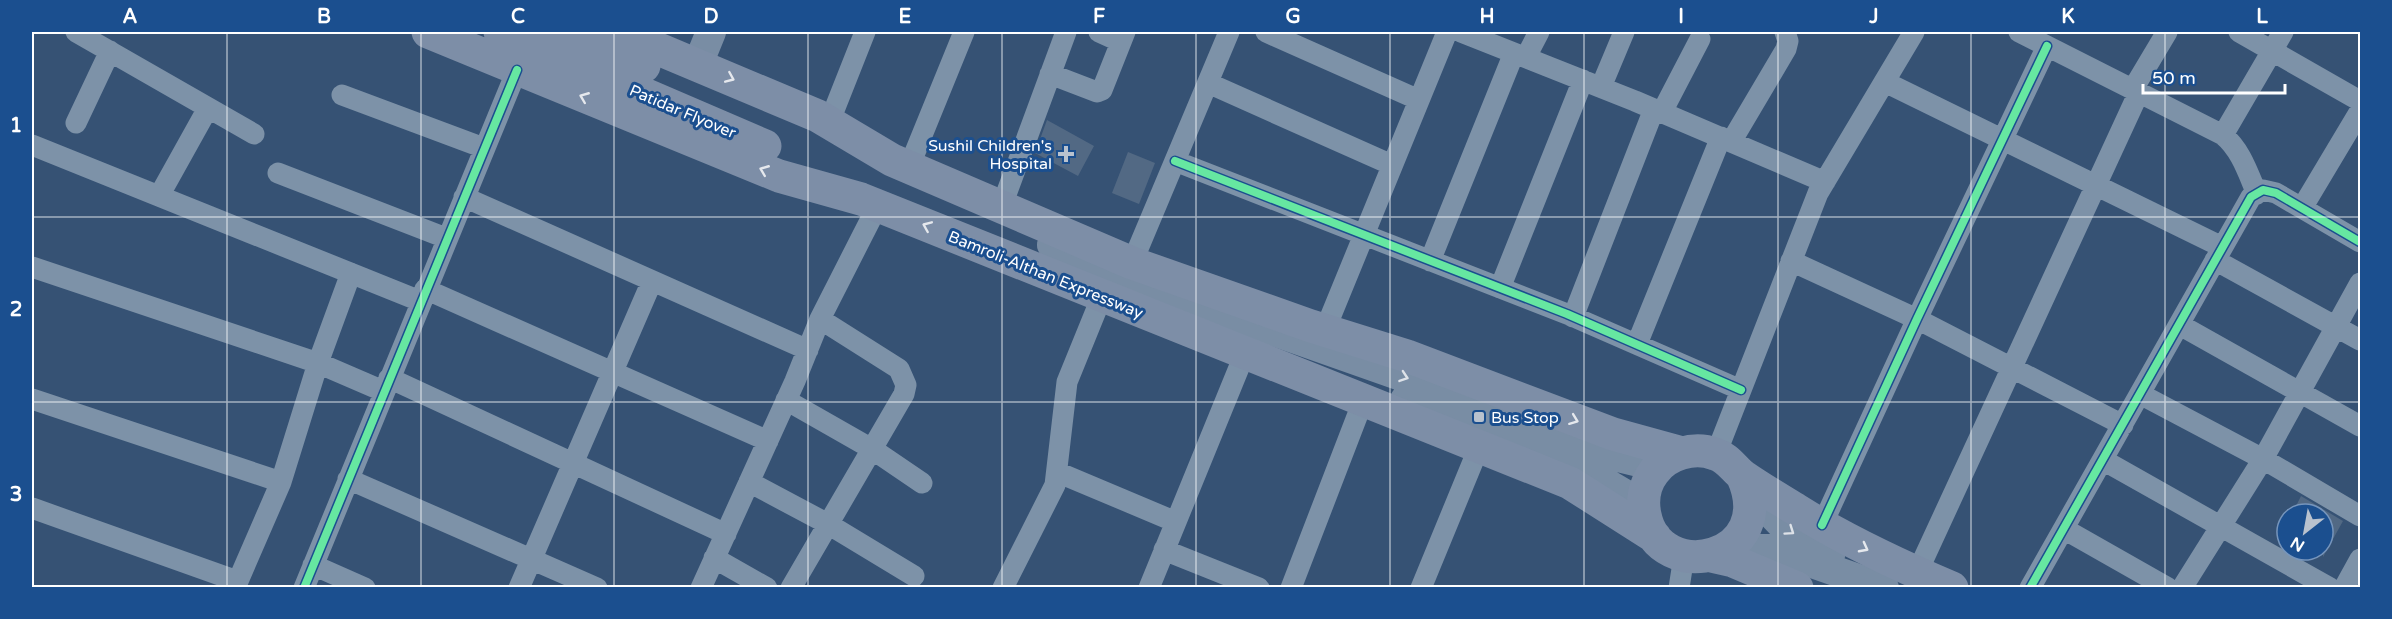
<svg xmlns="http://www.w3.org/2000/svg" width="2392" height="619" viewBox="0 0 2392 619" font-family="'Varela Round',sans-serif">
<rect width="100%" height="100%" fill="#365274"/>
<!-- building -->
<path fill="#526984" d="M1047 120 1094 146 1078 176 1035 153Z
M1128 152 1155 163 1139 204 1112 193Z
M2301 496 2343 521 2323 557V514H2292Z"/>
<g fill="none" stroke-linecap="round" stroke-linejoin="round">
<!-- street -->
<path stroke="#7d92a8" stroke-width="21" d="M76 32 254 134
M1099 32 1121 42
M1266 32 1419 100
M1461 32 1635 101 1825 182
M2019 32 2223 135C2241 150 2248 173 2257 194
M2239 32 2360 101
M1526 57 1539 32
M1050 74 1097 92 1102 90 1125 32
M1885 82 2222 247
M1208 83 1392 165
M1601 87 1624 32
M2133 89 2167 32
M342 95 484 148
M1662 112 1700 39
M76 123 110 51
M829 123 865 32
M2223 135 2283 32
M1731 142 1786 49 1788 41 1785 32
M32 145 420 301
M1175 161 1567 314 1741 390
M909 167 964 32
M278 173 446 238
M159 196 208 108
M464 197 808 350
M1001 208 1066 32
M2302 208 2360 111
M2215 260 2360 340
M1430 261 1514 53
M1791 261 1917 319 2123 425
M1132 263 1229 32
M32 267 318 363 383 391
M1500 288 1583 80
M425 289 768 441
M1573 317 1654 109
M2180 325 2360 426
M1325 330 1447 32
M1637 344 1721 137
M389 378 726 534
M2140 394 2263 459 2360 516
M32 399 281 482
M786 400 872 449 922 483
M1716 454 1818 193 1914 32
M2103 460 2330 588
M1057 472 1176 522
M348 479 597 588
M749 482 828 524 914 576
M32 508 237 581
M1822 525 1917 319 2047 46
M2064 529 2168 588
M1164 550 1259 588
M714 558 767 588
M313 565 365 588
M1917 573 2139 92
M235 588 281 482 318 363 351 273
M304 588 517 70
M519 588 652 281
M701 588 795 381 820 319 878 205
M791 588 904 394 906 385 899 369 820 319
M1003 588 1055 485 1067 382 1102 296
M1149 588 1245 353
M1291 588 1363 401
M1421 588 1479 447
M1679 588 1684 556
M2030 588 2251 197 2263 190 2276 193 2360 242
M2182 588 2263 459 2360 283
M2344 588 2360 559"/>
<!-- secondary -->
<path stroke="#798da4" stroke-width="30" d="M698 64 711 32
M1052 245 1120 277 1444 391 1589 450 1659 467
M1405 400 1582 469 1643 505
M1749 490 1785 528 1830 556
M1726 549H1772L1884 588"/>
<!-- primary -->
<path stroke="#7d8ea7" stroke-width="33" d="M428 32 779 176 861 199 1570 483 1655 537
M500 32 765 146
M562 32 644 66
M618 32 818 116 892 160 1132 263 1311 326 1407 356 1613 434 1682 453
M1742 475C1781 560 1659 587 1645 515 1642 501 1644 485 1654 472 1667 454 1694 446 1715 454 1728 458 1733 468 1743 476 1760 488 1779 499 1797 510 1846 541 1898 565 1952 588
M1711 556 1733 561 1797 588"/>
<defs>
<path id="cycleway" d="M1175 161 1567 314 1741 390
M1822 525 1917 319 2047 46
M304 588 517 70
M2030 588 2251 197 2263 190 2276 193 2360 242"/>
</defs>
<!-- cycleway casing -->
<use href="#cycleway" stroke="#1b4f8f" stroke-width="11"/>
<!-- cycleway -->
<use href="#cycleway" stroke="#66e7a1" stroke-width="8"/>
</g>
<!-- one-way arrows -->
<defs><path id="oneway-chevron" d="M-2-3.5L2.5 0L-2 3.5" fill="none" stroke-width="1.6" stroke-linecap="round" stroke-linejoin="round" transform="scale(1.5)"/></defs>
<g stroke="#e5e8ed">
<use href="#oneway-chevron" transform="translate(730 78) rotate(23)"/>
<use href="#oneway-chevron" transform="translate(584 97) rotate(-158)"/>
<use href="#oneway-chevron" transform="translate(764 170) rotate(-158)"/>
<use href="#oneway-chevron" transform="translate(927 226) rotate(-157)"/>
<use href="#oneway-chevron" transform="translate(1574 420) rotate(21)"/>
<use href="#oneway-chevron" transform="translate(1864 548) rotate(28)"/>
</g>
<g stroke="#dee2e8">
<use href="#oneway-chevron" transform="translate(1404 377) rotate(19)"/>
<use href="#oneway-chevron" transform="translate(1790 531) rotate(35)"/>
</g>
<!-- grid -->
<path fill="none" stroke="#fff" stroke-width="1.5" stroke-opacity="0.55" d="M227 32V588M421 32V588M614 32V588M808 32V588M1002 32V588M1196 32V588M1390 32V588M1584 32V588M1778 32V588M1971 32V588M2165 32V588M32 217H2360M32 402H2360"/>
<!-- markers -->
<g fill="#b9c2ce" stroke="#1b4f8f" stroke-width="2">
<path d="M1063 145h6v6h6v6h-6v6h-6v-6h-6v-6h6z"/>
<rect x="1473" y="411" width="12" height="12" rx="3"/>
</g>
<g text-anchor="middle" stroke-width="6" stroke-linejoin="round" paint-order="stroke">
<!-- street labels -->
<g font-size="16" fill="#fff" stroke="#1b4f8f">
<text transform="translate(683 111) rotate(23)" y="6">Patidar Flyover</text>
<text transform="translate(1046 274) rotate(22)" y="6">Bamroli-Althan Expressway</text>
</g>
<!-- poi labels -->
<g font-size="16" fill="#fff" stroke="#1b4f8f" text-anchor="end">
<text x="1052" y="151">Sushil Children's<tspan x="1052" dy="18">Hospital</tspan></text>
<text x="1491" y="423" text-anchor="start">Bus Stop</text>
</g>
</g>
<!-- border -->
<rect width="2392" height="619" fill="none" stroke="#1b4f8f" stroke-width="66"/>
<!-- north arrow -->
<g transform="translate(2305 532) rotate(211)"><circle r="28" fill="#1b4f8f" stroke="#7695bc" stroke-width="1.5"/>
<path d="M0-4.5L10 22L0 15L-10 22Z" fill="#b9c2ce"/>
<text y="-9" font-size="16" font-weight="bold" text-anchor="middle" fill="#ffffff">N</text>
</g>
<!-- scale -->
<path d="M2143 84v9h142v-9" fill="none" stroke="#ffffff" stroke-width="3"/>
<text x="2152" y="84" font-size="18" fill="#ffffff" stroke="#1b4f8f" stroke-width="4.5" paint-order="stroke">50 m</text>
<rect x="33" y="33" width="2326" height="553" fill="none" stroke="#fff" stroke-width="2"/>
<g font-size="20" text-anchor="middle" font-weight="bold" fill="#fff">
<text x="130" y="23">A</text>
<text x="324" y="23">B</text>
<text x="518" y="23">C</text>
<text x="711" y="23">D</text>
<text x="905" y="23">E</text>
<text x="1099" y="23">F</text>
<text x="1293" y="23">G</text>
<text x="1487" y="23">H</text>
<text x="1681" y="23">I</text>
<text x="1874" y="23">J</text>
<text x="2068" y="23">K</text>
<text x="2262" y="23">L</text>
<text x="16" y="132">1</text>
<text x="16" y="316">2</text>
<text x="16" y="501">3</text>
</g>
</svg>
